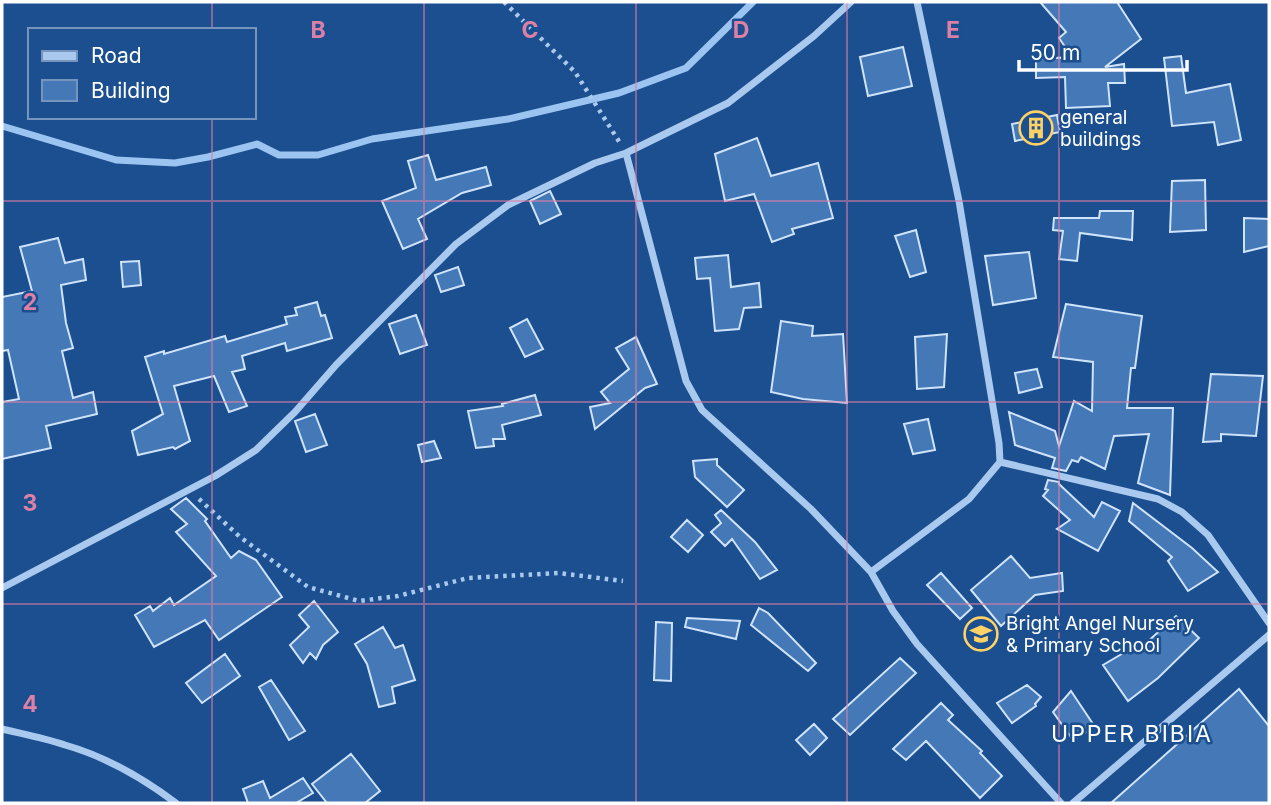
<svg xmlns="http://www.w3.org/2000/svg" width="1271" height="805" viewBox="0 0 1271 805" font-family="Inter,sans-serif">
<rect width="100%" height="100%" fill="#1b4f8f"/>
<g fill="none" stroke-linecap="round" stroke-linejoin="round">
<!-- stream -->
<path stroke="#9cc4f0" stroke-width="7" d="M2 126 116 160 175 163 208 157 257 144 279 155H318L372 139 508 119 619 93 686 68 753 2"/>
</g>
<!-- building -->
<path fill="#4478b7" stroke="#cfe3fa" stroke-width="2" d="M1040 2H1117L1141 39 1105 67 1124 64 1125 83H1108L1110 106 1066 108 1065 77 1036 78V59L1072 57 1059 38 1066 32Z
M903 47 912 86 868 96 860 57Z
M1181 56 1186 93 1230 84 1241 140 1218 145 1214 122 1172 126 1164 58Z
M1057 115 1060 132 1015 141 1012 124Z
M757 138 771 176 818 163 833 218 792 229 794 234 772 242 754 194 725 201 715 154Z
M428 155 436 180 486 167 491 185 462 193 418 219 427 239 403 249 382 201 416 188 408 161Z
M1205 180 1206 230 1170 232 1172 181Z
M550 191 561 214 540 224 530 201Z
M1100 211H1133L1132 240 1080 233 1077 261 1059 259 1063 231 1053 230 1054 218H1099Z
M1244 218 1269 219V246L1244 252Z
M916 230 926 272 910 277 895 236Z
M58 238 65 263 83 259 86 280 61 285 66 323 73 348 62 351 73 398 93 392 97 414 46 426 51 448 2 459V402L19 399 8 350 2 351V297L32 291 20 247Z
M1029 252 1036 298 993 305 985 256Z
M728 255 731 287 759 283 761 307 744 308 739 329 715 331 710 278 697 279 695 258Z
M139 261 141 285 123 287 121 262Z
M458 267 464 285 441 292 435 275Z
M317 302 321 316 325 315 332 338 287 351 285 343 242 356 245 369 232 372 247 406 229 412 214 376 174 386 190 441 175 449 173 447 138 455 132 431 163 414 145 357 164 351V354L225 336 227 342 287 324 285 317 297 315 295 308Z
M1066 304 1142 316 1135 368H1131L1127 408H1173L1170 495 1138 483 1149 434 1114 436 1105 469 1081 457 1078 462 1072 460 1066 471 1052 468 1055 458 1015 445 1009 412 1055 431 1059 446 1074 401 1092 411 1093 362 1053 357Z
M416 315 427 345 400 354 389 324Z
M527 319 543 349 525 357 510 328Z
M781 321 813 326 812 336 843 334 847 403 803 399 771 392Z
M947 334 944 387 917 389 915 337Z
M636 337 657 384 645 388 595 429 590 407 610 403 601 392 629 369 616 348Z
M1037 369 1042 387 1019 393 1015 373Z
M1211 374 1263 376 1256 436 1221 434V441L1203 442Z
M535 395 541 415 502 425 505 439H493L494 446 476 448 468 411 503 406 502 404Z
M315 414 327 445 306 452 295 421Z
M928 419 935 450 913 454 904 424Z
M434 441 441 458 422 462 418 445Z
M717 459V465L744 490 727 507 695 477 693 461Z
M1048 480 1059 482V484L1094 517 1102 502 1120 511 1098 551 1057 529 1070 520 1043 496 1048 490 1045 489Z
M186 498 207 519 205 521 231 558 239 551 256 560 282 597 219 640 205 620 154 647 135 615 150 606 153 611 170 598 174 605 216 576 176 532 187 524 171 509Z
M1133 503 1192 548 1218 572 1188 591 1168 561 1172 557 1129 521Z
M721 510 755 542 777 570 760 579 732 539 725 546 711 532 721 523 715 515Z
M687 520 703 535 688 552 671 537Z
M1011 556 1030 578 1062 573 1063 591 1035 595 1001 626 971 590Z
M941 573 972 608 960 619 927 585Z
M314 601 338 632 323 645 316 659 310 653 303 663 290 645 309 627 299 615Z
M759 608 768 613 816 663 808 671 751 625Z
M1176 616 1199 638 1158 678 1128 701 1103 665 1132 648 1136 652Z
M687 618 740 621 736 639 685 627Z
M656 622 672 623 671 681 654 680Z
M383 627 395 648 403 645 415 680 392 687 395 703 379 707 367 664 355 644Z
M225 654 240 676 202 703 186 683Z
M900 658 916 673 850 735 833 719Z
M271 680 305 731 289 740 259 687Z
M1027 685 1041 697 1035 704 1036 706 1012 723 997 703Z
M1239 689 1269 726V803H1111Z
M1071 691 1095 727 1073 740 1053 712Z
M941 703 953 715 948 720 982 751 980 753 1002 776 980 798 926 741 906 760 893 749Z
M814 724 827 738 810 755 796 740Z
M351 754 380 791 365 803H327L312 784Z
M303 778 313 793 296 803H248L243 789 263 781 270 798Z"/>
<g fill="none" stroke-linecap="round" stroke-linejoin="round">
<!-- path -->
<path stroke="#a9c9ee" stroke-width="4.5" stroke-dasharray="3.5 5" stroke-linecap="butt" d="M504 2 575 72 620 143
M199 499 240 537 308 587 359 601 398 596 468 578 558 573 623 581"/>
<!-- street -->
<path stroke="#a9c9ee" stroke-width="7" d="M626 153 686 381 702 410 811 509 871 572 893 611 917 644 1061 803
M1000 462 1158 499 1182 512 1208 535 1269 623
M871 572 969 499 1000 462 999 443 959 201 917 2
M2 588 215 476 256 450 295 412 336 365 456 244 508 205 595 163 626 153 728 103 814 36 851 2
M2 729C23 734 44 738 65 745 104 756 144 779 176 803
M1073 803 1269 635"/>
</g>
<!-- grid -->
<path fill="none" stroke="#dd80a5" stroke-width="2" stroke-opacity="0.55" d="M212 2V30M424 2V803M636 2V803M847 2V803M1059 2V803M212 117V803M2 201H1269M2 402H1269M2 604H1269"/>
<!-- icons -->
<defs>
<symbol id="building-ring" viewBox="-11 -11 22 22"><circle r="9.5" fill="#1b4f8f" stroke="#ffd166" stroke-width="1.5"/><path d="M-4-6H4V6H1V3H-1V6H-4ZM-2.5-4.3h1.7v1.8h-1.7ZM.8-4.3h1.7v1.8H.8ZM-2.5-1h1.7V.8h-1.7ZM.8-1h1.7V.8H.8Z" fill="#ffd166"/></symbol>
<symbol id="school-ring" viewBox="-11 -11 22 22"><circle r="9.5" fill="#1b4f8f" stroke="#ffd166" stroke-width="1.5"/><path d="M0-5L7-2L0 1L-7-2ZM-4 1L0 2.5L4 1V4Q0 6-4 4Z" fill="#ffd166"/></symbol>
</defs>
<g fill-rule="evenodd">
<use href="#building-ring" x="1017" y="109" width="38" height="38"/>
<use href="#school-ring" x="962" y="615" width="38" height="38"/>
</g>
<g text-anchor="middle" stroke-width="5" stroke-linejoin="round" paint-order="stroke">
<!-- poi labels -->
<g font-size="19" fill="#fff" stroke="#1b4f8f" text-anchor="start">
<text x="1060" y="124">general<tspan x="1060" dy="22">buildings</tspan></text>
<text x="1006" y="630">Bright Angel Nursery<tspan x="1006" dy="22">&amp; Primary School</tspan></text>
</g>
<!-- quarter labels -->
<g font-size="23" letter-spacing="2" fill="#fff" stroke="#1b4f8f">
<text x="1132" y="742">UPPER BIBIA</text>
</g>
</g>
<g font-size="23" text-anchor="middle" font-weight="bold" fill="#dd80a5" stroke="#1b4f8f" stroke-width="5" stroke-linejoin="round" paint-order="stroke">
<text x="318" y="38">B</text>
<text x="530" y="38">C</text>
<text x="741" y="38">D</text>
<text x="953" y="38">E</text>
<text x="30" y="310">2</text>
<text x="30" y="511">3</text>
<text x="30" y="712">4</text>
</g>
<!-- border -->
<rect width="1271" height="805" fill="none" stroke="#ffffff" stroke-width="7"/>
<!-- legend -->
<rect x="28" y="28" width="228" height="91" fill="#1b4f8f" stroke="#7695bc" stroke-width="2"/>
<rect x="42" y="51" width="35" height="10" fill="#a9c9ee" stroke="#7695bc" stroke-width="2"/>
<text x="91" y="63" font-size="21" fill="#ffffff">Road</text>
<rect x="42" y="80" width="35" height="21" fill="#4478b7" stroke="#7695bc" stroke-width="2"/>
<text x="91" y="98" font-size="21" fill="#ffffff">Building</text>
<!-- scale -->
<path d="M1019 60v10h168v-10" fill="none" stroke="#ffffff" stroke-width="3.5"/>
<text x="1030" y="60" font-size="21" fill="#ffffff" stroke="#1b4f8f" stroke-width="5" paint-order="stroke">50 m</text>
</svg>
